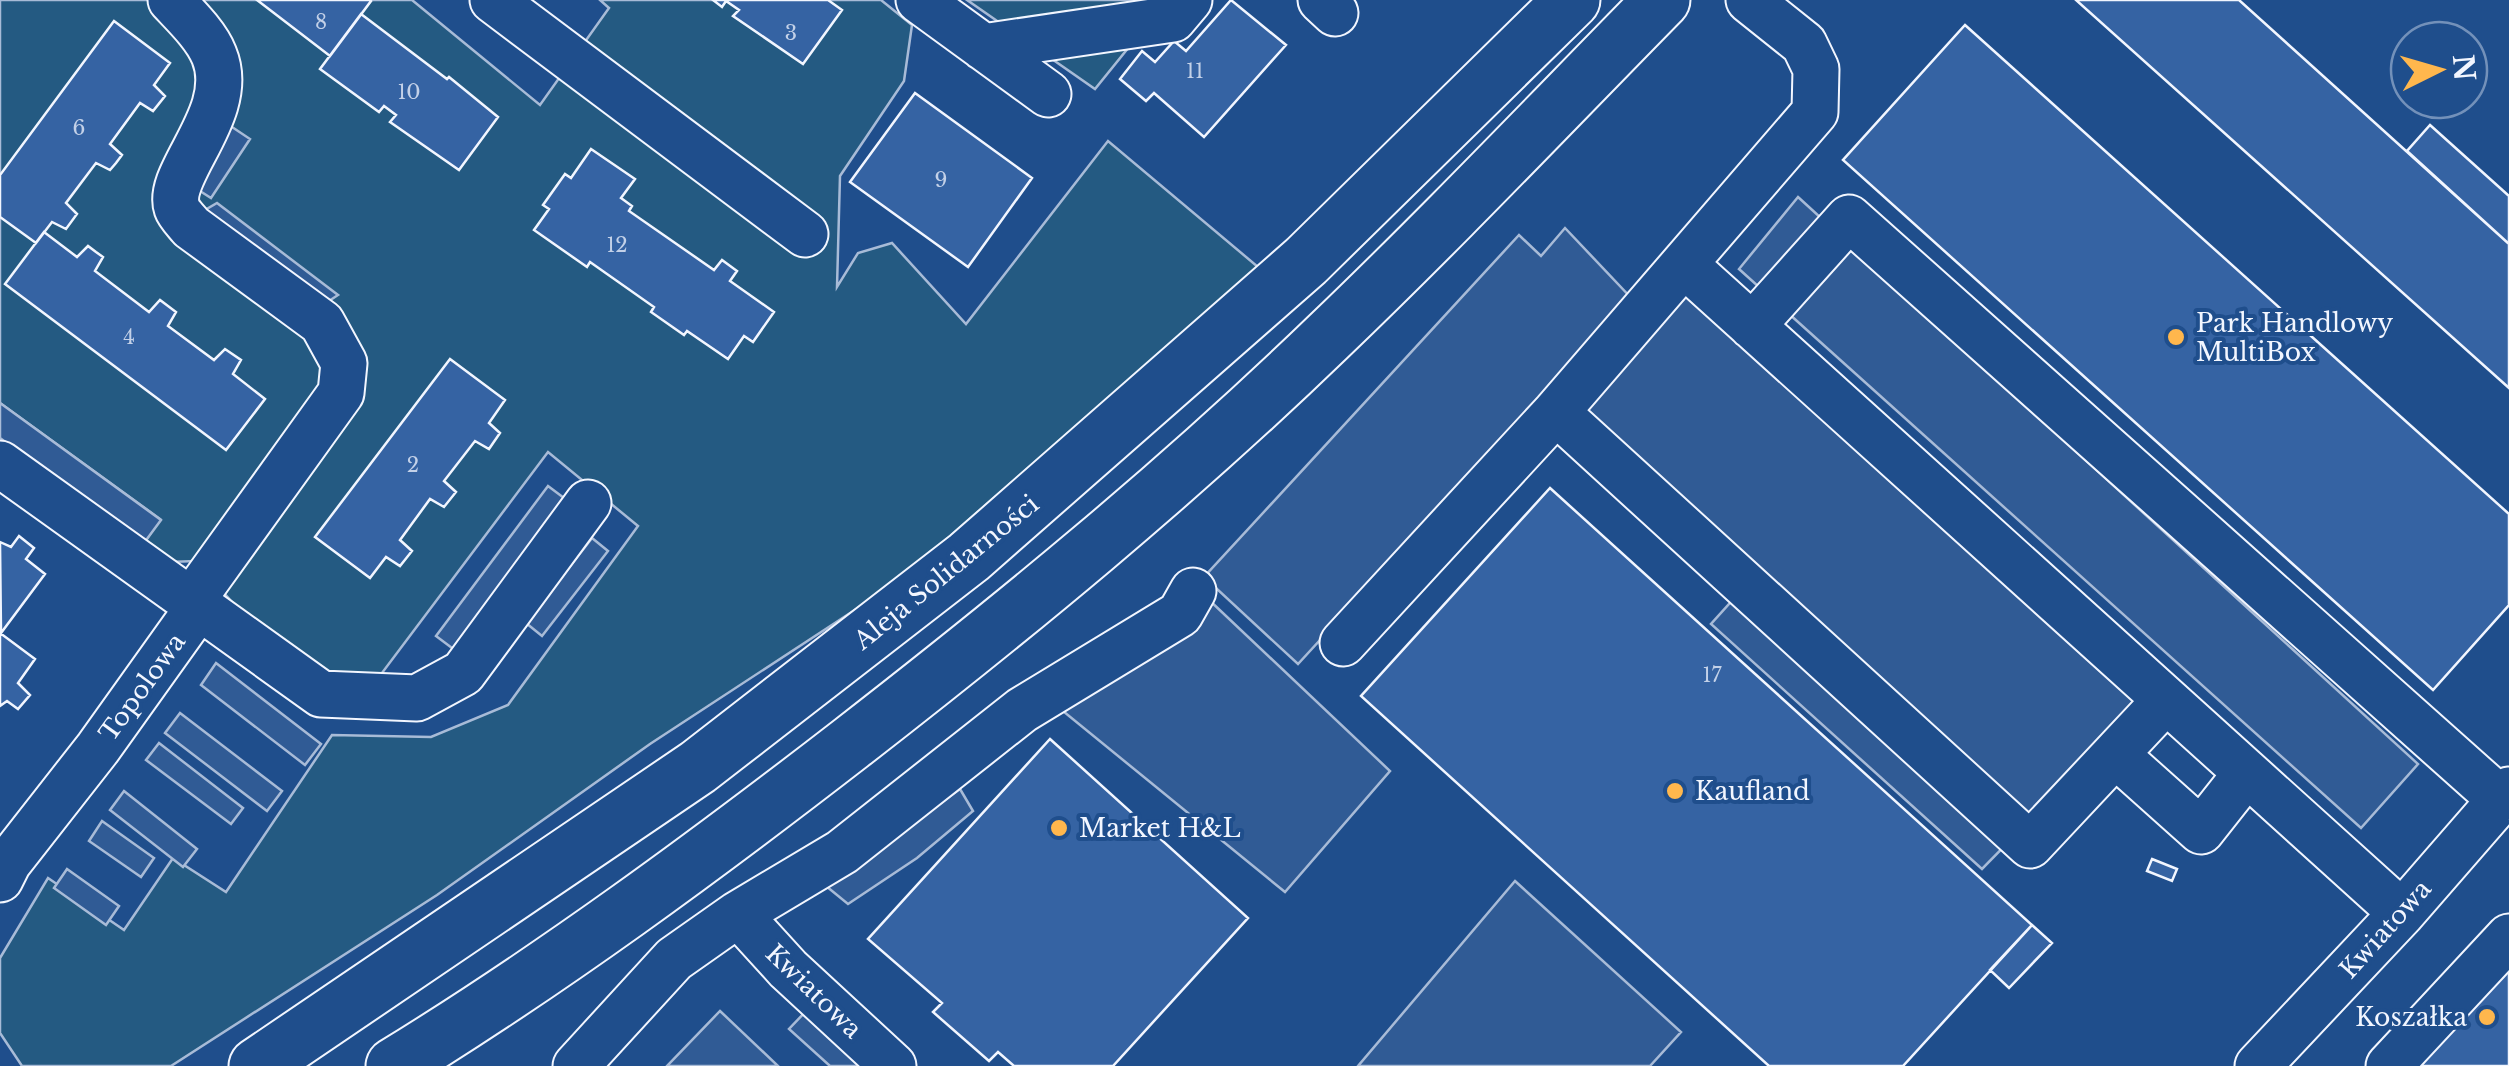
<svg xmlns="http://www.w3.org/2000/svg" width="2509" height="1066" viewBox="0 0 2509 1066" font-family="'Libre Baskerville',serif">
<rect width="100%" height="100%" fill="#1f4e8c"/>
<!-- green -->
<path fill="#245a82" stroke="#a8bbd7" stroke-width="2.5" d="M0 0H412L540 105 609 8 600 0H881L912 25 904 81 840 176 837 287 858 253 892 243 966 324 1108 141 1258 267 899 581 650 744 437 895 171 1066H22L0 1033V958L48 878 124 930 173 858 226 892 332 735 431 737 508 705 638 526 548 452 376 681 320 672 259 632 195 561 170 562 144 543 160 519 0 403Z
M967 0H1167L1095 89Z"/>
<!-- parking -->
<path fill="#305b95" stroke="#a8bbd7" stroke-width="2.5" d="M229 125 250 139 211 198 189 184Z
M1798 197 2418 764 2361 828 1739 269Z
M217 203 338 295 317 309 200 213Z
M1565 228 1653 321 1682 289 2141 707 1982 869 1711 624 1756 574 1552 387 1298 664 1204 577 1519 235 1541 256Z
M0 403 161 520 144 543 0 438Z
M548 486 568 501 456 651 436 636Z
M592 538 608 551 542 636 526 623Z
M1188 580 1390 771 1285 892 1031 685 1159 617Z
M216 663 321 744 305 765 201 685Z
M180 713 282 791 267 811 165 733Z
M159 743 243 808 231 824 146 760Z
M960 789 973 811 917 858 848 904 826 886Z
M124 791 197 849 183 867 110 810Z
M102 821 154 858 141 877 89 841Z
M67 869 119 906 106 925 54 888Z
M1515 881 1681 1032 1650 1066H1358Z
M808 1009 870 1066H830L789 1029Z
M720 1011 778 1066H667Z"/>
<!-- building -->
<path fill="#3563a3" stroke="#f2f6ff" stroke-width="2.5" d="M257 0H370L371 1 330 56Z
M713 0H828L842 10 803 64 733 16 739 10 726 1 722 7Z
M1231 0 1286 45 1204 137 1154 93 1146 101 1120 79 1142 51 1155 62 1174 41 1186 51Z
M2076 0H2239L2509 244V388Z
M361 14 447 79 449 77 498 117 459 170 390 122 396 115 384 106 379 112 320 69Z
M114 21 170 63 154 85 165 96 153 111 140 103 110 144 122 155 116 163 110 170 96 163 66 203 77 214 66 229 52 222 36 243 0 217V175Z
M1965 25 2509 514V605L2433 690 1843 160Z
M915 93 1032 178 968 267 850 182Z
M2430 125 2509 196V244L2407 151Z
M591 149 635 179 621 198 632 206 629 211 714 270 722 260 737 271 730 281 774 312 753 342 744 336 728 359 687 331 684 335 651 312 654 307 590 262 587 267 534 230 549 209 543 205 565 174 571 178Z
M44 232 77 257 88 246 96 252 103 257 95 271 149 312 160 300 176 312 168 326 214 360 225 349 241 360 233 374 265 399 226 450 5 284Z
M450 359 505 400 489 423 500 433 489 449 475 441 444 481 456 492 444 507 430 499 400 540 412 551 400 566 386 557 370 578 315 537Z
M1550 488 2032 925 1903 1066H1769L1361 696Z
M19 536 34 548 26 559 45 574 1 633 0 542 11 547Z
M0 633 35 659 18 683 30 695 18 709 7 701 0 706Z
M1050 739 1248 918 1113 1066H1014L998 1052 989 1061 933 1012 942 1003 868 939Z
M2152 859 2177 869 2172 881 2147 871Z
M2032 925 2052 943 2009 988 1990 970Z
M2509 967V1066H2420Z"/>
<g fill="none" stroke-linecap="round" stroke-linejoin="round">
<defs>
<path id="minor" d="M171 0C185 15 206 35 214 55 238 113 165 173 177 208 179 214 187 222 191 227L322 323 344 363 341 393 190 603
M493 0 805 234
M919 0 1048 94
M1321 0 1335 13
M1749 0 1804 44 1816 69 1815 112 1556 412 2030 845 2166 700
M983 47 1173 19 1189 0
M1685 265 2402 913
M1752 326 1849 218 2500 799
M0 464 321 694 417 698 463 673 588 503
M1343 643 1556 412
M2116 755 2201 831 2246 774
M0 879 8 863 98 748 198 608
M738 914 788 969 893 1066
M576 1066 674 959 738 914 842 852 1022 710 1180 614 1193 591
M2258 1066 2402 913 2509 790
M2389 1066 2509 937"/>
<path id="major" d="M257 1066 698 767 969 557 1306 261 1572 0
M394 1066C552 969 704 857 850 744 1015 616 1177 483 1327 338 1442 228 1551 113 1662 0"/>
</defs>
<!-- minor casing -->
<use href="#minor" stroke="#f2f6ff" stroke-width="49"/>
<!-- major casing -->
<use href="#major" stroke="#f2f6ff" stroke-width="59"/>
<!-- minor -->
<use href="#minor" stroke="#1f4e8c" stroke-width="45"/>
<!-- major -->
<use href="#major" stroke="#1f4e8c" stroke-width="55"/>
</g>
<!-- markers -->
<g fill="#ffb74d" stroke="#1f4e8c" stroke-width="4">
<circle cx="2176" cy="337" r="10"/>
<circle cx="1675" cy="791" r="10"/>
<circle cx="1059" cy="828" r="10"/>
<circle cx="2487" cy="1017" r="10"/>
</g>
<g text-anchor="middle" stroke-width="8" stroke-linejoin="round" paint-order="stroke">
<!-- number labels -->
<g font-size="20" fill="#c3d1e8">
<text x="321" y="29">8</text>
<text x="791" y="40">3</text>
<text x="1195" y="78">11</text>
<text x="409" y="99">10</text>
<text x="79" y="135">6</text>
<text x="941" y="187">9</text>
<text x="617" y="252">12</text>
<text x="129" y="344">4</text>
<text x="413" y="472">2</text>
<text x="1712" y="682">17</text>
</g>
<!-- poi labels -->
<g font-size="25" fill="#f2f6ff" stroke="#1f4e8c" text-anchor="start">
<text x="2196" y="332">Park Handlowy<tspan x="2196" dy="29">MultiBox</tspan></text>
<text x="1695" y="800">Kaufland</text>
<text x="1079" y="837">Market H&amp;L</text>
<text x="2467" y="1026" text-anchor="end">Koszałka</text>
</g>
<!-- street labels -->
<g font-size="25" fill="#f2f6ff" stroke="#1f4e8c">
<text transform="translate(946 572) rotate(-39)" y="9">Aleja Solidarności</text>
<text transform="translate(142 687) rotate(-54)" y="9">Topolowa</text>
<text transform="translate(2385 929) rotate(-48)" y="9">Kwiatowa</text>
<text transform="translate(814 991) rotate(44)" y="9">Kwiatowa</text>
</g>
</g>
<!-- north arrow -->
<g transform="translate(2439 70) rotate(85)"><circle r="48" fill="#1f4e8c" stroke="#7391ba" stroke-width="2.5"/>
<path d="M0-8L18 38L0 25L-18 38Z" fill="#ffb74d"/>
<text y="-15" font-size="28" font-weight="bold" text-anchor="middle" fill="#f2f6ff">N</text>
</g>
</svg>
